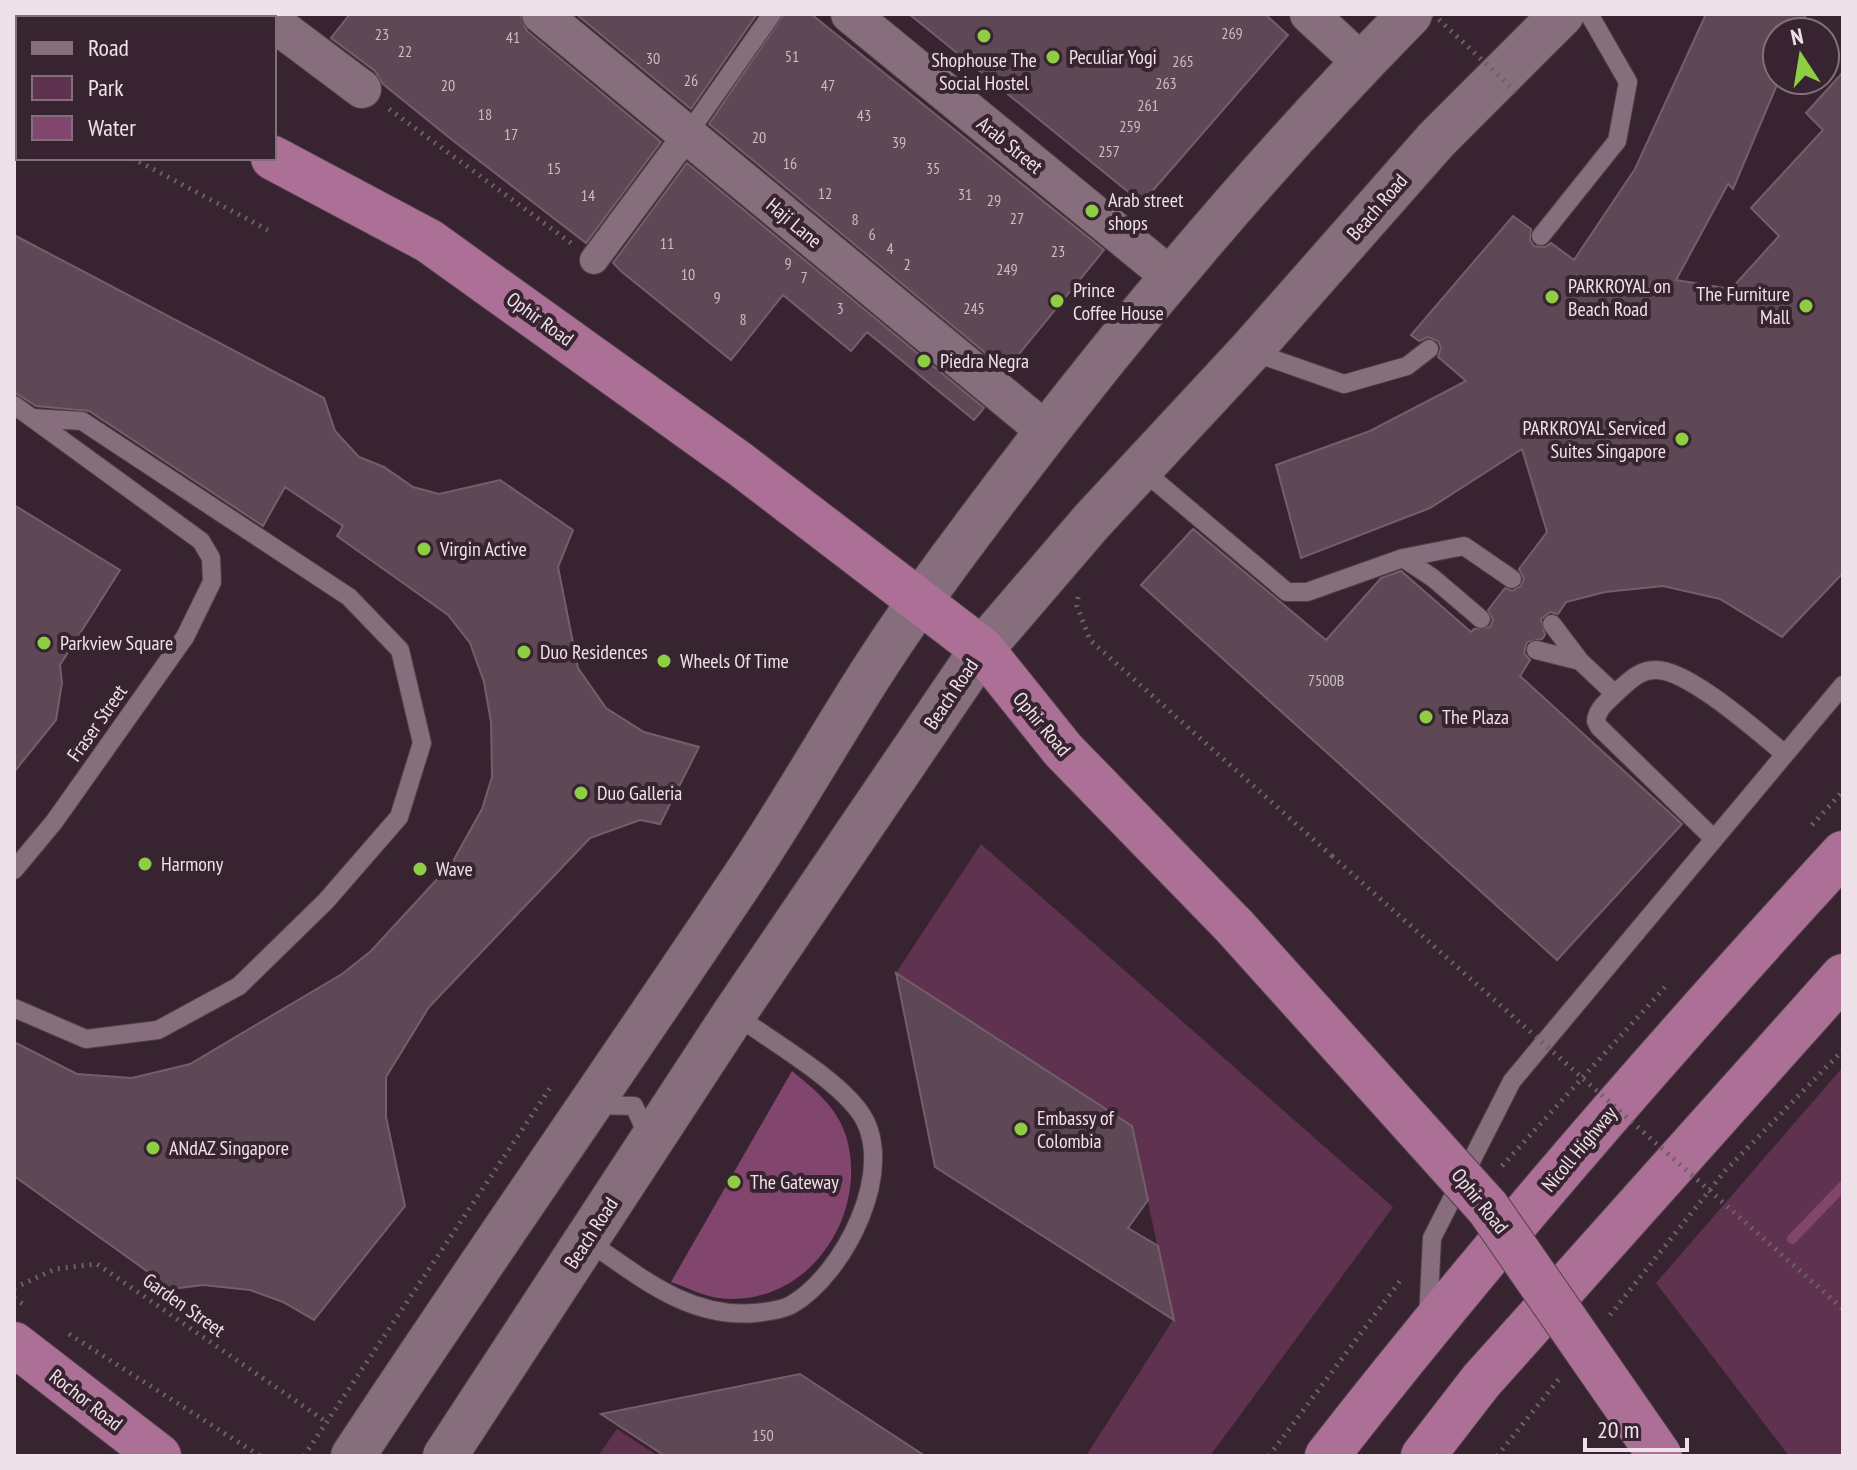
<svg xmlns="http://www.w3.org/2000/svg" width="1857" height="1470" viewBox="0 0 1857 1470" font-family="'PT Sans Narrow',sans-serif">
<rect width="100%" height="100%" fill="#382430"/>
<!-- green -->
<path fill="#5f3350" d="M981 844 1393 1207 1210 1456H1086L1173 1320 1132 1126 896 973Z
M1843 1067V1456H1789L1656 1283Z
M617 1429 658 1456H598Z"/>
<!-- water -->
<path fill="#82466e" d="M792 1071C814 1089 837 1107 846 1136 870 1216 807 1309 718 1298 703 1296 686 1287 671 1282Z"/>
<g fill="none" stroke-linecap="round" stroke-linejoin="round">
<!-- stream -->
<path stroke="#82466e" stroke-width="10" d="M1792 1239 1843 1186"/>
</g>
<!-- building -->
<path fill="#5e4856" stroke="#755e6c" stroke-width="2" d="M350 14H520L527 31 661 142 586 243 451 139 383 84 375 71 331 38Z
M576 14H757L691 109Z
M784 14H811L1104 250 1006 370 709 124Z
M909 14H1265L1288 35 1142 203Z
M1706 14H1806L1799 32H1777L1779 80 1733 189 1728 184 1676 280 1731 289 1779 236 1751 208 1823 130 1806 113 1843 72V573L1782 637 1720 599 1663 586 1605 592 1566 602 1558 614 1550 612 1541 619 1545 635 1542 639 1527 642 1524 653 1530 660 1520 676 1682 824 1557 960 1141 585 1193 529 1326 640 1381 578 1401 571 1471 632 1474 629 1490 627 1493 620 1488 610 1505 588 1512 591 1521 586 1524 579 1519 569 1547 532 1522 449 1430 508 1301 558 1276 465 1370 431 1466 381 1438 357 1441 348 1438 341 1428 337 1419 341 1411 335 1513 216 1531 229 1530 240 1534 246 1545 247 1551 243 1574 260 1635 169Z
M687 163 984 408 974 420 867 332 851 351 783 295 731 360 622 272 613 263Z
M14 235 324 398 335 431 359 457 384 467 413 487 439 494 500 480 573 530 558 567 578 668 606 708 644 732 699 747 660 824 640 820 590 838 429 1007 386 1077V1117L405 1206 314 1320 283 1302 250 1290 203 1285 172 1289 14 1176V1042L77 1074 132 1078 190 1064 342 974 371 951 452 863 482 809 492 777 491 722 484 682 470 643 448 615 337 536 343 526 285 487 263 526 89 411 36 406 14 392Z
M14 505 120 570 60 665 62 683 56 720 14 772Z
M896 973 1132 1126 1148 1200 1128 1228 1158 1246 1174 1320 935 1167Z
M800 1374 925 1456H665L601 1414Z"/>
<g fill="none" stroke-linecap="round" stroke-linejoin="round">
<defs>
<path id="service" d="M687 135 772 14
M1541 236 1617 141 1628 82 1589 14
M1250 351 1344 384 1407 366 1429 349
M14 405 201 541 211 558 212 582 185 637 54 822 14 870
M1140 468 1287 592H1307L1403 558 1464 546 1512 579
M1403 558 1433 578 1481 619
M1552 624 1580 661 1615 694
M1536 650 1580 661
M1713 838 1599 727 1596 721C1597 708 1609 700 1618 691 1628 682 1639 670 1655 670 1687 668 1759 733 1785 754
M14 1008 86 1039 158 1030 239 986 326 901 399 817 422 743 400 650 349 597 82 421 32 418
M591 1105 634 1106 649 1138
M586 1240C638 1275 688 1319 755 1313 765 1312 782 1310 791 1305 844 1275 900 1166 859 1111 834 1077 770 1040 734 1014
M1428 1319 1432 1238 1512 1081 1843 685"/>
<path id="pedestrian" d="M594 260 687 135"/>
<path id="minor" d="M541 14 1047 432
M850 14 1170 276
M1309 14 1362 63
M274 23 362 89"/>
<path id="secondary" d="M353 1456C482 1260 616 1069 746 874 806 784 857 688 920 601 1070 394 1231 196 1410 14
M445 1456 734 1014 982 649 1092 521 1250 351 1436 140 1562 14"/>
<path id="trunk" d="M14 22 18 24
M273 158 429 241 740 464 982 649 1063 750 1235 927
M14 1344 159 1456
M1327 1456C1490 1247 1664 1048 1843 853
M1423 1456 1481 1381 1843 976"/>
</defs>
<!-- service casing -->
<use href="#service" stroke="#50404a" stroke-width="20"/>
<!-- pedestrian casing -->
<use href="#pedestrian" stroke="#50404a" stroke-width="30"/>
<!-- minor casing -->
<use href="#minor" stroke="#50404a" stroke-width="40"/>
<!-- secondary casing -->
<use href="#secondary" stroke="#50404a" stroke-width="46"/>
<!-- trunk casing -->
<use href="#trunk" stroke="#50404a" stroke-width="46"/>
<!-- path -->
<path stroke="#705e69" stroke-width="5" stroke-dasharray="2 6" stroke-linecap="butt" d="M14 96 18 98
M389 109 571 243
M132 158 268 230
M1078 597 1077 606 1090 640 1332 856
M1812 825 1843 791
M1502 1166 1668 984
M14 1288 55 1269 97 1264 325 1421
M14 1298 27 1307
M1610 1315 1725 1171 1843 1050
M69 1334 260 1456
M304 1456 550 1088
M1269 1456 1403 1277
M1497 1456 1559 1379"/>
<!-- service -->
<use href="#service" stroke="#866e7c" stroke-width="18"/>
<!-- pedestrian -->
<use href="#pedestrian" stroke="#866e7c" stroke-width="28"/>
<!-- minor -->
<use href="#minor" stroke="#866e7c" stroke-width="38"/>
<!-- secondary -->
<use href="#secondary" stroke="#866e7c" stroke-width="44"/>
<!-- trunk -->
<use href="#trunk" stroke="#ac7096" stroke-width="44"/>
<defs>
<path id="trunk-bridge" d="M1235 927 1488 1208 1660 1456"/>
</defs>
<!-- trunk-bridge casing -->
<use href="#trunk-bridge" stroke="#50404a" stroke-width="46" stroke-linecap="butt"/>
<!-- path-bridge -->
<path stroke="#705e69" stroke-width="5" stroke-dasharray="2 6" stroke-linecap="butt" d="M1433 14 1519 95
M1332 856 1843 1309"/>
<!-- trunk-bridge -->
<use href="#trunk-bridge" stroke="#ac7096" stroke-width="44"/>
</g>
<!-- markers -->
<g fill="#8dce44" stroke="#382430" stroke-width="3">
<circle cx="984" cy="36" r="8"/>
<circle cx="1053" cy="57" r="8"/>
<circle cx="1092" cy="211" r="8"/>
<circle cx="1552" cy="297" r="8"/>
<circle cx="1057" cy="301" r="8"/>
<circle cx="1806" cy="306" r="8"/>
<circle cx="924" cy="361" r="8"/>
<circle cx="1682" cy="439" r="8"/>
<circle cx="424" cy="549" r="8"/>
<circle cx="44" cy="643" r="8"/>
<circle cx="524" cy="652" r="8"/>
<circle cx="664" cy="661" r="8"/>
<circle cx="1426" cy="717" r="8"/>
<circle cx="581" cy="793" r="8"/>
<circle cx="145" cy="864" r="8"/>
<circle cx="420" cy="869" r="8"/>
<circle cx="1021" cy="1129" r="8"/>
<circle cx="153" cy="1148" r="8"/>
<circle cx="734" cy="1182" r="8"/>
</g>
<g text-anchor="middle" stroke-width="8" stroke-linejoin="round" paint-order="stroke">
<!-- number labels -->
<g font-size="16" fill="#cabbc4">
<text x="1232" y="39">269</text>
<text x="382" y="40">23</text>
<text x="513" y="43">41</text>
<text x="405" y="57">22</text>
<text x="792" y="62">51</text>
<text x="653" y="64">30</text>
<text x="1183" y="67">265</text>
<text x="691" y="86">26</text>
<text x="1166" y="89">263</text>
<text x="448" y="91">20</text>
<text x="828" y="91">47</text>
<text x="1148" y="111">261</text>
<text x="485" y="120">18</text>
<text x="864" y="121">43</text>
<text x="1130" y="132">259</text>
<text x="511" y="140">17</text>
<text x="759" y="143">20</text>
<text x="899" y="148">39</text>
<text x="1109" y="157">257</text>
<text x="790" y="169">16</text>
<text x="554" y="174">15</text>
<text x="933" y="174">35</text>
<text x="825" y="199">12</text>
<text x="965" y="200">31</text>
<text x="588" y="201">14</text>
<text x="994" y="206">29</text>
<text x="1017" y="224">27</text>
<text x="855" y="225">8</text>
<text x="872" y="240">6</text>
<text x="667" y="249">11</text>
<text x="890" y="254">4</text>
<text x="1058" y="257">23</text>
<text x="788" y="269">9</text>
<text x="907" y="270">2</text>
<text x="1007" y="275">249</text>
<text x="688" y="280">10</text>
<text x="804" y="283">7</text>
<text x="717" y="303">9</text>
<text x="840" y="314">3</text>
<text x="974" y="314">245</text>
<text x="743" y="325">8</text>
<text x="1326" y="686">7500B</text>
<text x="763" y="1441">150</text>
</g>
<!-- poi labels -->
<g font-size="20" fill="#eee1e9" stroke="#382430" text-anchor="start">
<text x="1069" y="64">Peculiar Yogi</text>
<text x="984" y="67" text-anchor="middle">Shophouse The<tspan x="984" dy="23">Social Hostel</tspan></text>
<text x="1108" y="207">Arab street<tspan x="1108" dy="23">shops</tspan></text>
<text x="1568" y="293">PARKROYAL on<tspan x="1568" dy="23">Beach Road</tspan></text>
<text x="1073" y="297">Prince<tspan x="1073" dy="23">Coffee House</tspan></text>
<text x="1790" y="301" text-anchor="end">The Furniture<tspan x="1790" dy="23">Mall</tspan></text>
<text x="940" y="368">Piedra Negra</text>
<text x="1666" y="435" text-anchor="end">PARKROYAL Serviced<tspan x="1666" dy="23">Suites Singapore</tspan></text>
<text x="440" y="556">Virgin Active</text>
<text x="60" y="650">Parkview Square</text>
<text x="540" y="659">Duo Residences</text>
<text x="680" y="668">Wheels Of Time</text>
<text x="1442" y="724">The Plaza</text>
<text x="597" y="800">Duo Galleria</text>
<text x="161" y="871">Harmony</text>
<text x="436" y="876">Wave</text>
<text x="1037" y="1125">Embassy of<tspan x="1037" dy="23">Colombia</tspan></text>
<text x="169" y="1155">ANdAZ Singapore</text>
<text x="750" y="1189">The Gateway</text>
</g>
<!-- street labels -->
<g font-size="20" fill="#eee1e9" stroke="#382430">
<text transform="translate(1010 145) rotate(39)" y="7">Arab Street</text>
<text transform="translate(1377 207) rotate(-49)" y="7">Beach Road</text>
<text transform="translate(794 223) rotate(40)" y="7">Haji Lane</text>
<text transform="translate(540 319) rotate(36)" y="7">Ophir Road</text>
<text transform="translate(951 694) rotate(-56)" y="7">Beach Road</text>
<text transform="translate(97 723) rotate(-55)" y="7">Fraser Street</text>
<text transform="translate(1042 724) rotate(50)" y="7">Ophir Road</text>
<text transform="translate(1579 1149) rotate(-50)" y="7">Nicoll Highway</text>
<text transform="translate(1480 1201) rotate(51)" y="7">Ophir Road</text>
<text transform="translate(591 1233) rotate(-57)" y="7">Beach Road</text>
<text transform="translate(184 1305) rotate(35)" y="7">Garden Street</text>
<text transform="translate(86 1400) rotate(38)" y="7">Rochor Road</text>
</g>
</g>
<!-- border -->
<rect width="1857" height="1470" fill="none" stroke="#eee1e9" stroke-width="32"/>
<!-- legend -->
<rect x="16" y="16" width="260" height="144" fill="#382430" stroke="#81707a" stroke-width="2"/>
<rect x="32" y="42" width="40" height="12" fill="#866e7c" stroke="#81707a" stroke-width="2"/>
<text x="88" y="56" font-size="24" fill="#eee1e9">Road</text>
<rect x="32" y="76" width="40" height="24" fill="#5f3350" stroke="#81707a" stroke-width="2"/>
<text x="88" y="96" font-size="24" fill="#eee1e9">Park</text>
<rect x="32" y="116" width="40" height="24" fill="#82466e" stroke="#81707a" stroke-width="2"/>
<text x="88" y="136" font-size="24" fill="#eee1e9">Water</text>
<!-- north arrow -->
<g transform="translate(1801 56) rotate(348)"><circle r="38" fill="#382430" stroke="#81707a" stroke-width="2"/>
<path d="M0-6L14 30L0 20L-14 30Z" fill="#8dce44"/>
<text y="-12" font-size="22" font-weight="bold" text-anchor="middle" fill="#eee1e9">N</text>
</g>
<!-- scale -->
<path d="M1585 1438v12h102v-12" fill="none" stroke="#eee1e9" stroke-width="4"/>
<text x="1597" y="1438" font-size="24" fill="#eee1e9" stroke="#382430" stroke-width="6" paint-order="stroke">20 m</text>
</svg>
